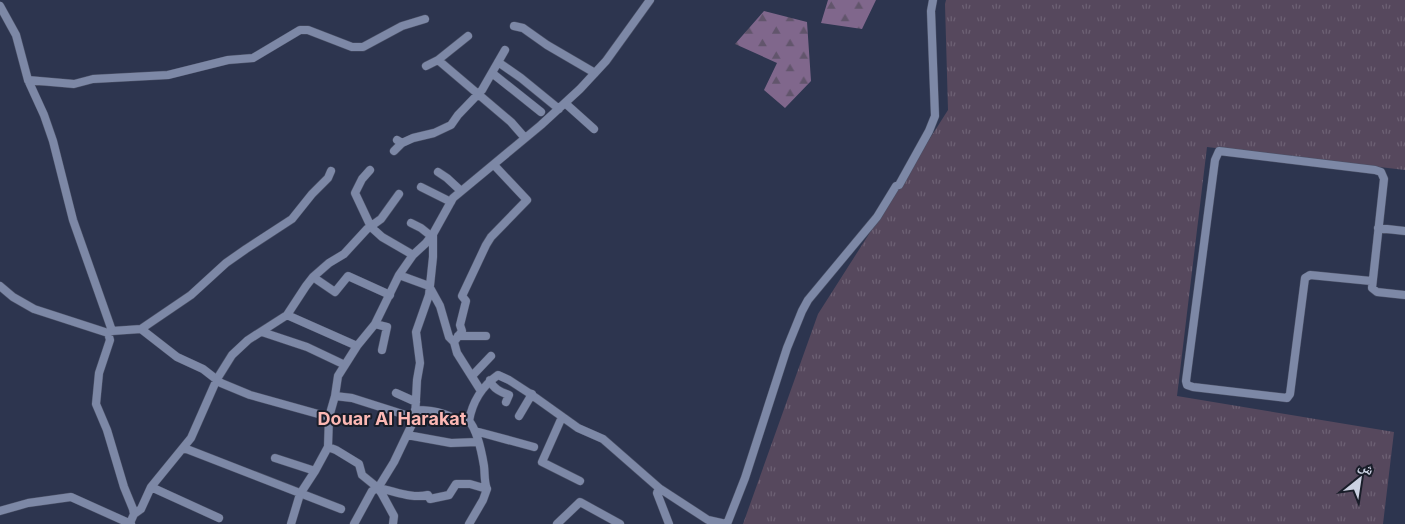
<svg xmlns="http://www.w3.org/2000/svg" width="1405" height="524" viewBox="0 0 1405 524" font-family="Inter,'Noto Naskh Arabic',sans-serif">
<defs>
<pattern id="grass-tufts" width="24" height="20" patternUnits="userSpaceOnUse" patternTransform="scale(1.25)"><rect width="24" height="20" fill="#56485d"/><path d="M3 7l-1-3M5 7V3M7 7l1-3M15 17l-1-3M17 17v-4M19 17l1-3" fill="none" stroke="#6d6174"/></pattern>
<pattern id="forest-firs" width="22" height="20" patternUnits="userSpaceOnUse" patternTransform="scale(1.25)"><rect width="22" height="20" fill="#80678c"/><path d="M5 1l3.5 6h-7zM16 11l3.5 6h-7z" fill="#62556c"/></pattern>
</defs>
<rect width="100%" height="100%" fill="#2d354f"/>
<!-- grass -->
<path fill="url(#grass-tufts)" d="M946 0H1405V170L1207 147 1177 396 1394 432 1383 524H743L818 314 948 110 945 4Z"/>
<!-- forest -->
<path fill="url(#forest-firs)" d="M828 0H876L862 29 821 23Z
M764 11 807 22 811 81 785 108 764 90 777 63 735 44Z"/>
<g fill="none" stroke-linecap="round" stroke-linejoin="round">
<defs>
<path id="minor" d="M0 6 16 35 28 80 44 115 53 141 73 220 110 325 112 331 108 333
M514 26 523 28 547 45 595 73
M468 36 438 60 511 122 525 138
M498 62 521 78 559 109
M426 66 438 60
M492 73 541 112
M28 80 74 84 93 79 168 75 228 60 253 58 300 30H308L352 47H363L402 26 425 19
M565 103 594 129
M397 140 402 143 413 138 434 133 451 125 458 115 482 90 505 50
M394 151 402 143
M370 170 362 179 355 193 371 227 382 237 413 255
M438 172 447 178 461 191
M421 187 451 202
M411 223 421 228 431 236
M1378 228 1405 231
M399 275 429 286 440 306 449 337 454 342 457 353 481 391
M313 277 335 292 348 276 390 295
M1371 281 1310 275 1305 278 1290 394 1287 398 1193 387 1187 385 1186 381 1215 160 1219 151 1375 170 1381 172 1384 179 1372 288 1377 292 1405 295
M0 286 13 297 34 309 108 333
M375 324 387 327 382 350
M141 329 191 295 226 263 246 249 292 219 312 194 328 178 331 171
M112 331 141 329 177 357 203 369 221 383 250 395 329 417 335 396 338 376 357 346 375 324 399 275 413 255 426 243 433 234 453 198 541 125 580 89 606 61 650 0
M262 332 307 347 345 365
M108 333 110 340 99 373 96 404 107 430 124 487 133 509 134 514 130 523
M458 336H486
M454 342 462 331 460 325 466 301 462 296 486 245 491 237 527 200 494 165
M357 346 287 315 306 286 313 277 329 263 344 254 367 229 381 219 399 194
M472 376 491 356
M490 380C493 389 501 392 509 395L506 402
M396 393 416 402
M335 396 352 398 415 418
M415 410C425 410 435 411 444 414 453 417 460 422 469 421
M519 416 532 394
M562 417 542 462 580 481
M475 431 534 447
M407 435 451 443 477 442
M328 447 336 450 359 464 362 475 378 488 382 494 394 516 393 524
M184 448 341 509
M275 458 315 471
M151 487 219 518
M378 488C395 491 411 499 428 495L430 499 449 495 456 484H470L487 489
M659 488 657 493 669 524
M0 511 28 503 71 497 131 524
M134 514 141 509 151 487 191 438 217 379 232 355 248 340 287 315
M291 524 300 494 315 471 328 447 329 417
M354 524 372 491 378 488 394 462 415 418 417 380 420 363 416 332 429 295 433 257V234
M469 524 483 500 487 489C484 482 485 474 484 466 482 454 477 430 469 421 472 403 482 386 498 375L509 380 529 393 578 428 603 439 659 488 708 520 726 524
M557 524 580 502 620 524
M727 524 745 478 787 348 802 311 808 300 877 217 896 186 899 185 929 131 935 116 931 11 933 0"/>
</defs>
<!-- minor casing -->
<use href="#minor" stroke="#4c5268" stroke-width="9"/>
<!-- minor -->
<use href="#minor" stroke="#7d88a6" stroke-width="8"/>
</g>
<g text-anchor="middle" stroke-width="4" stroke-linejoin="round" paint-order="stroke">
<!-- quarter labels -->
<g font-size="18" font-weight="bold" fill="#fcb8b4" stroke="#191d29">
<text x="392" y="425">Douar Al Harakat</text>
</g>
</g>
<!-- north arrow -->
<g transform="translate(1360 479) rotate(30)" stroke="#191d29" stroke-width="4" paint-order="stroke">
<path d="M0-4L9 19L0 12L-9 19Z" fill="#cbd1e1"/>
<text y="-8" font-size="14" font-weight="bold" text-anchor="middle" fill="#cbd1e1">ش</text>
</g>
</svg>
